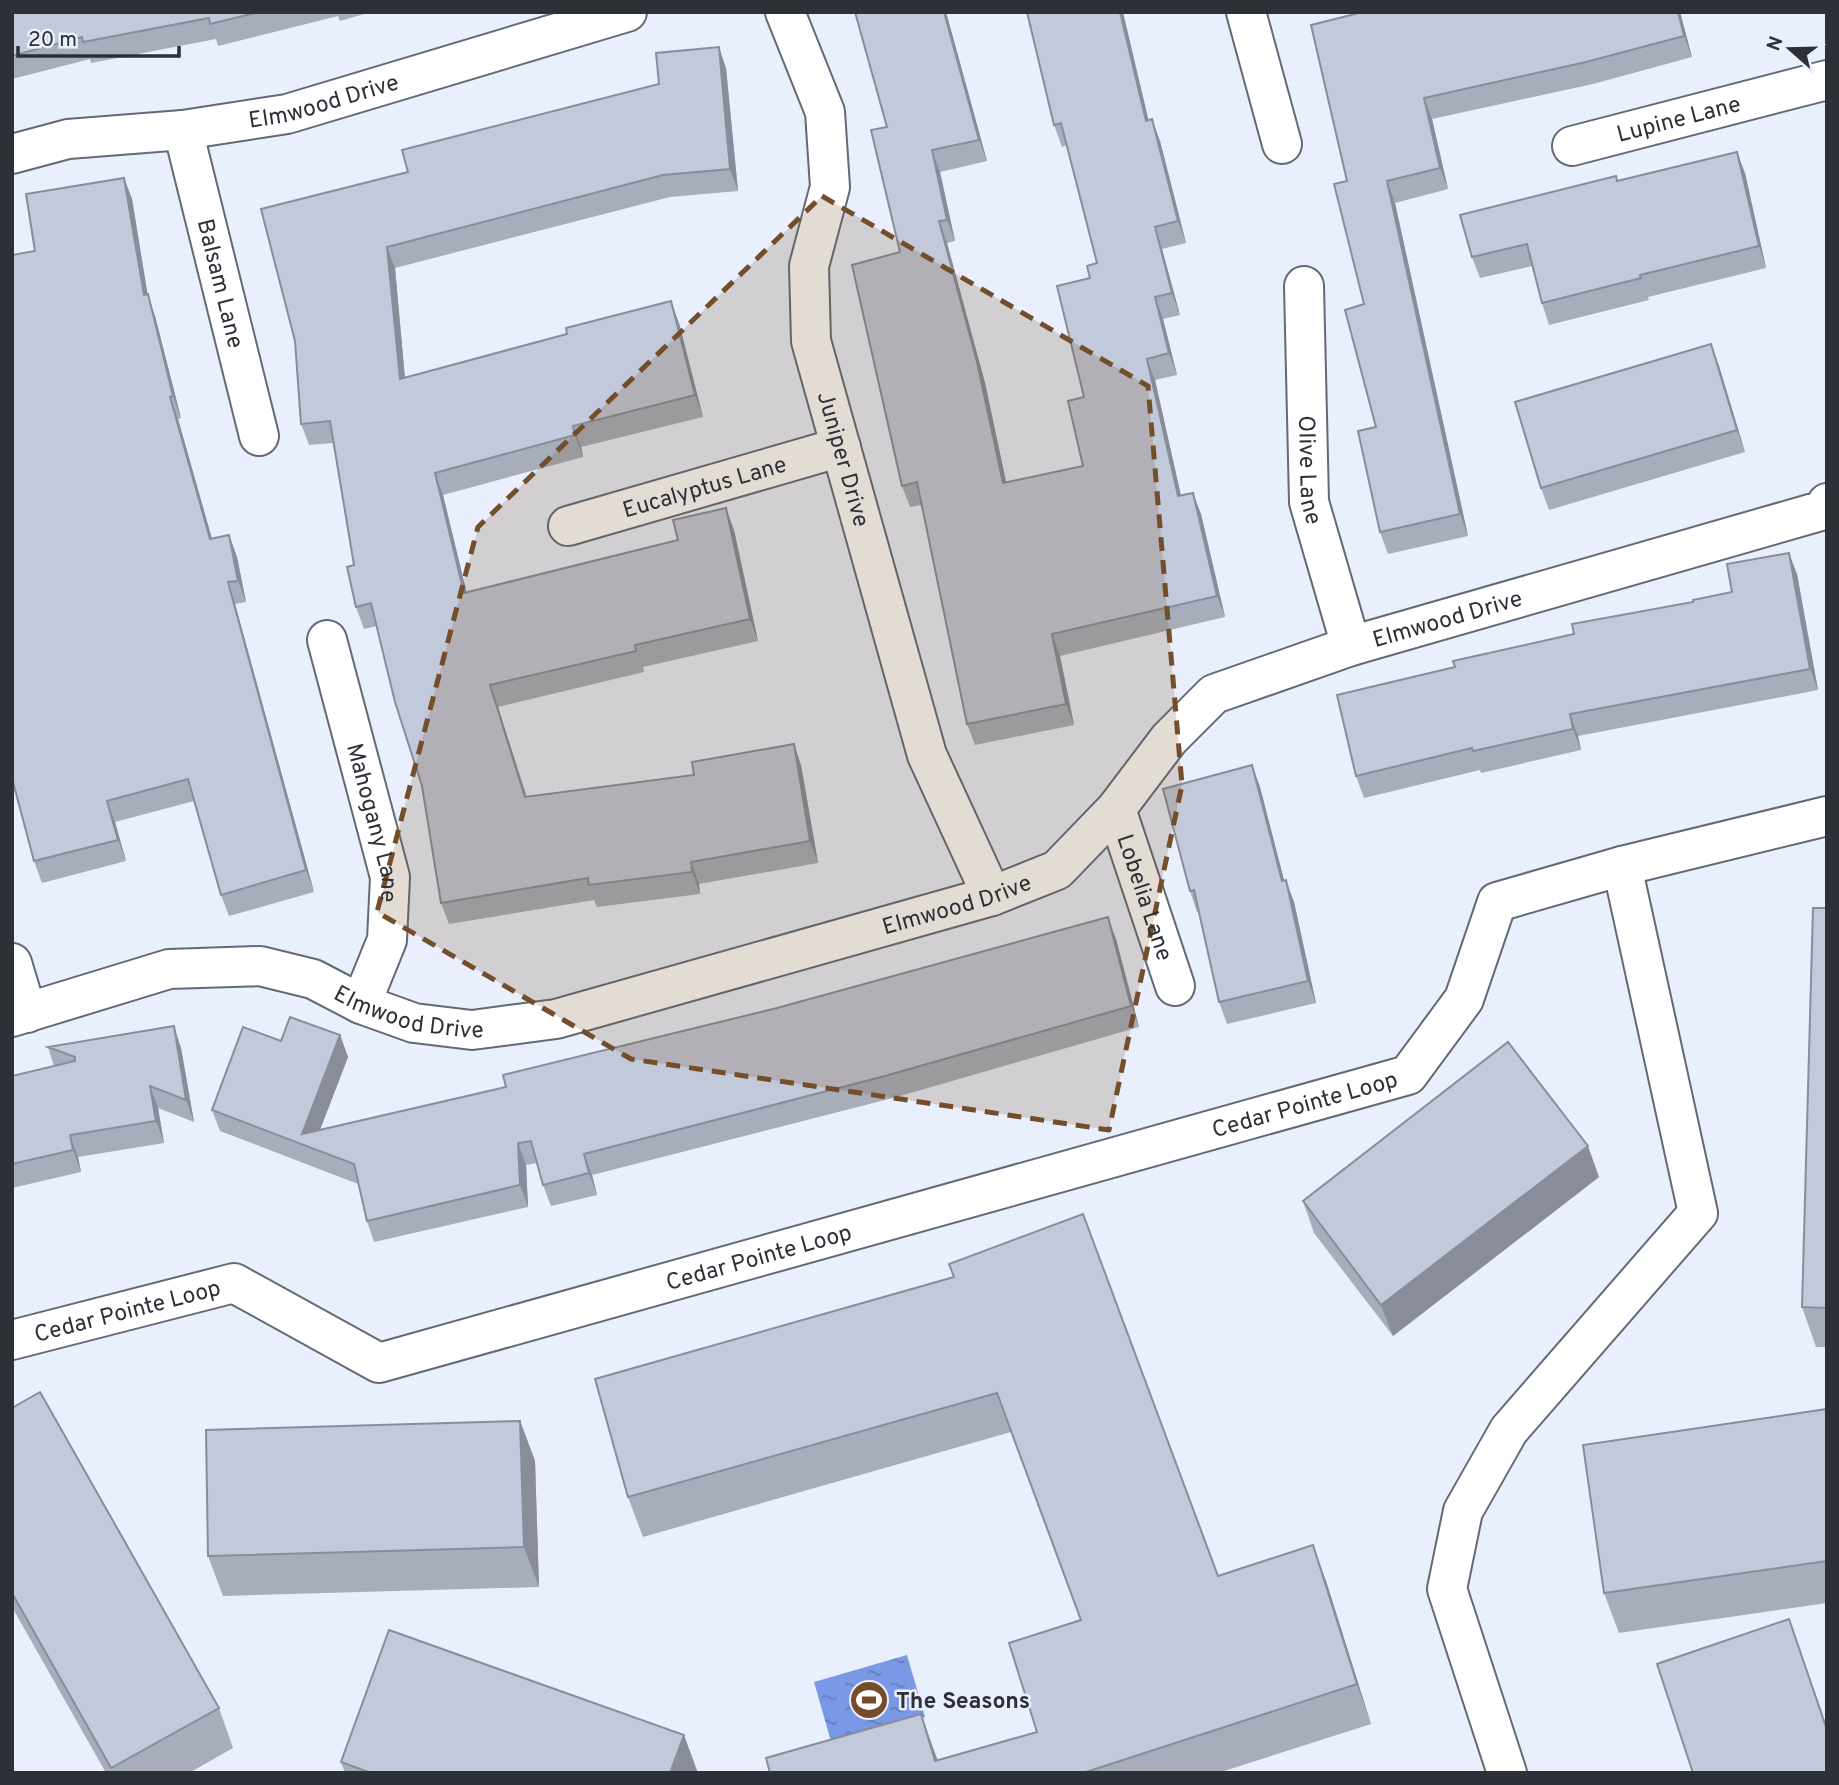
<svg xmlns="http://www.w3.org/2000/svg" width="1839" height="1785" viewBox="0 0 1839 1785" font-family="Overpass,sans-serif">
<defs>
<pattern id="water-ripples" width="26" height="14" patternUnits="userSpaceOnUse" patternTransform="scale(1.75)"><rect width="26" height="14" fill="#7999e6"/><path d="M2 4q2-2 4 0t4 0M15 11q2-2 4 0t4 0" fill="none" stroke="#647dbb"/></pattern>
</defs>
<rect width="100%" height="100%" fill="#e9effd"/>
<!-- water -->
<path fill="url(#water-ripples)" d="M907 1655 925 1717 832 1745 814 1682Z"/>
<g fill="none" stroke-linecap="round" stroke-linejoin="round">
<defs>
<g id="minor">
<path id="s1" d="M785 12 825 112 830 187 809 266 811 341 927 755 992 896"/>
<path d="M1246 12 1282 144"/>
<path id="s2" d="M183 130 259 436"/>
<path id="s3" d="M1572 146 1827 80"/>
<path id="s4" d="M12 154 68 139 183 130 287 114 627 12"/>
<path id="s5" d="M1304 286 1309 502 1351 646"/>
<path id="s6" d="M568 526 841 447"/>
<path id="s7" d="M327 640 390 877 387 940 361 1004"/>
<path id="s8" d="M1116 809 1175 986"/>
<path d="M1622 866 1827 816"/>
<path d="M12 963 27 1013"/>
<path id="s9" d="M12 1017 169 969 260 966 313 979 361 1004 414 1023 472 1030 556 1019 992 896 1057 870 1116 809 1169 739 1214 694 1351 646 1824 510 1827 503"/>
<path id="s10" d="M12 1340 234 1283 379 1363 1408 1075 1464 999 1497 902 1622 866 1698 1213 1509 1430 1463 1511 1447 1589 1507 1773"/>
</g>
</defs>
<!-- minor casing -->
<use href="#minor" stroke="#626977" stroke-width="42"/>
<!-- minor -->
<use href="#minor" stroke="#fff" stroke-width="38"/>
</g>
<!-- wall -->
<path fill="#a7adbb" d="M12 12H371L340 21 338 16 218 46 216 39 91 63 90 59 12 79Z
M946 12 987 161 940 172 955 241 947 243 985 383 1006 482 1083 466 1084 397 1090 278 1097 263 1067 145 1062 147 1054 125 1027 12 1148 120 1160 141 1186 243 1162 249 1180 315 1163 319 1177 375 1155 380 1181 496 1201 514 1225 617 1060 656 1074 725 975 745 967 724 922 505 910 507 902 486 900 252 887 127Z
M1363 12H1680L1692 57 1593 84 1432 119 1448 189 1395 203 1468 536 1388 554 1380 532 1376 427 1364 304 1347 181Z
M726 68 738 191 670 197 395 268 405 378 679 323 703 417 581 447 583 457 443 495 466 592 734 530 758 641 643 667 644 672 498 707 527 797 801 765 818 863 699 884 700 894 597 907 594 900 449 924 441 903 422 786 377 626 364 629 356 607 354 565 333 443 309 445 301 424 408 172Z
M1745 173 1766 268 1648 297 1649 300 1549 325 1542 303 1532 266 1480 278 1472 257 1617 181Z
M124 178 132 199 148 297 155 316 181 418 178 419 212 539 229 535 237 557 246 602 235 604 314 892 229 916 221 895 194 801 115 822 126 861 42 883 34 861 35 251Z
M1719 366 1745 452 1549 510 1541 488Z
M1797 574 1818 690 1578 736 1581 750 1481 773 1480 770 1364 798 1356 776 1455 667Z
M1252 765 1260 787 1284 881 1294 902 1316 1003 1227 1024 1219 1002 1199 912H1197L1190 891Z
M1827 908V1347H1816L1802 1307Z
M1116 939 1139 1027 893 1098 592 1175 597 1195 551 1206 543 1185 537 1163 526 1165 528 1207 374 1242 367 1221 358 1184 220 1131 212 1110 281 1041 340 1035 348 1057 320 1130 506 1087Z
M48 1047 181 1048 194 1122 158 1108 164 1143 78 1157 81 1172 12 1188V1076L54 1066Z
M1599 1177 1393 1336 1314 1233 1303 1201Z
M953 1277 1218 1576 1313 1545 1327 1584 1371 1724 1218 1773H770L935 1753 938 1760 1037 1732 1080 1620 1011 1432 643 1537 628 1497Z
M12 1408 219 1708 233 1748 189 1773H106L12 1607Z
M1827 1409V1603L1619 1633 1604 1593Z
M520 1421 535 1461 539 1587 223 1596 208 1556Z
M341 1762 670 1773H345Z"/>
<!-- shaded-wall -->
<path fill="#888d99" d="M944 12H946L987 161 979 140Z
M1120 12H1123L1154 143 1146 121Z
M1678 12H1680L1692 57 1684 36Z
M719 47 726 68 738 191 730 169Z
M1424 98 1432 119 1448 189 1440 168Z
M1152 119 1160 141 1186 243 1178 221Z
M932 150 940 172 955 241 947 220Z
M1737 152 1745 173 1766 268 1759 246Z
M124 178 132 199 148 297 155 316 181 418 173 396 144 295Z
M1387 181 1395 203 1468 536 1460 514Z
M939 221 947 243 985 383 1011 505 1003 483Z
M1155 227 1162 249 1180 315 1172 293Z
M387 247 395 268 407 401 400 379Z
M1155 297 1163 319 1177 375 1169 353Z
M671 301 679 323 703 417 695 395Z
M1711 344 1719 366 1745 452 1737 430Z
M1147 359 1155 380 1186 518 1178 496Z
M170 397 178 419 218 560 210 539Z
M573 426 581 447 583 457 575 435Z
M435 473 443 495 472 614 464 593Z
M1193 493 1201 514 1225 617 1217 596Z
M726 508 734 530 758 641 750 619Z
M229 535 237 557 246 602 238 581Z
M1789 553 1797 574 1818 690 1810 669Z
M228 582 235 604 314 892 306 870Z
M1052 634 1060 656 1074 725 1066 704Z
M490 685 498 707 533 819 525 797Z
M1570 714 1578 736 1581 750 1573 729Z
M794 744 801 765 818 863 810 841Z
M1252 765 1260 787 1290 903 1282 881Z
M107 801 115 822 126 861 118 840Z
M691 862 699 884 700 894 692 872Z
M1286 880 1294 902 1316 1003 1308 981Z
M1108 917 1116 939 1139 1027 1131 1006Z
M174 1026 181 1048 194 1122 186 1100Z
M340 1035 348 1057 313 1148 302 1134Z
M150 1086 158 1108 164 1143 156 1121Z
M70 1135 78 1157 81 1172 73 1150Z
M518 1143 526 1165 528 1207 520 1185Z
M1588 1146 1599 1177 1393 1336 1381 1305Z
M584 1154 592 1175 597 1195 589 1173Z
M520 1421 535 1461 539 1587 524 1547Z
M1313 1545 1327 1584 1371 1724 1357 1684Z
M1789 1619 1827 1727V1730Z
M921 1714 935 1753 941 1773 935 1761Z
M684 1735 698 1773H670Z"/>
<!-- building -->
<path fill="#c2c9da" stroke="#888d99" stroke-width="2" d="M12 12H259L210 24 209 18 83 42 82 37 12 56Z
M855 12H944L979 140 932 150 947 220 939 221 977 362 1003 483 1083 466 1068 401 1084 397 1057 286 1090 278 1087 266 1097 263 1061 123 1054 125 1027 12H1120L1146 121 1152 119 1178 221 1155 227 1172 293 1155 297 1169 353 1147 359 1178 496 1193 493 1217 596 1052 634 1066 704 967 724 917 482 902 486 852 265 900 252 871 130 887 127Z
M1363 12H1678L1684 36 1586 62 1424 98 1440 168 1387 181 1460 514 1380 532 1358 431 1376 427 1345 310 1364 304 1334 184 1347 181 1311 25Z
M719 47 730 169 663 175 387 247 400 379 567 334 566 328 671 301 695 395 573 426 575 435 435 473 464 593 678 540 673 520 726 508 750 619 635 645 636 651 490 685 525 797 694 775 692 762 794 744 810 841 691 862 692 872 589 885 588 878 441 903 422 786 395 702 371 603 356 607 347 567 354 565 330 421 301 424 295 341 261 209 408 172 402 150 659 84 656 53Z
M1737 152 1759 246 1640 275 1641 278 1542 303 1527 244 1472 257 1460 215 1616 176 1617 181Z
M124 178 144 295 148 294 173 396 170 397 210 539 229 535 238 581 228 582 306 870 221 895 188 779 107 801 118 840 34 861 12 778V255L35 251 26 194Z
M1711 344 1737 430 1541 488 1515 402Z
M1789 553 1810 669 1570 714 1573 729 1473 751 1472 748 1356 776 1337 695 1455 667 1453 661 1574 634 1572 624 1693 602V600L1732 592 1727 564Z
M1252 765 1282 881 1286 880 1308 981 1219 1002 1194 890 1190 891 1163 789Z
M1813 908H1827V1308L1802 1307Z
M1108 917 1131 1006 885 1076 584 1154 589 1173 543 1185 531 1141 518 1143 520 1185 367 1221 354 1164 212 1110 243 1027 281 1041 290 1017 340 1035 302 1134 506 1087 503 1075 777 1008Z
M174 1026 186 1100 150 1086 156 1121 70 1135 73 1150 12 1164V1076L75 1061V1057L48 1047Z
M1508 1042 1588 1146 1381 1305 1303 1201Z
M1083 1214 1218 1576 1313 1545 1357 1684 1083 1773H770L766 1758 921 1714 935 1761 1037 1732 1009 1643 1081 1620 997 1393 628 1497 595 1379 954 1277 949 1264Z
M40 1392 219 1708 111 1768 12 1593V1408Z
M1827 1409V1561L1604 1593 1583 1445Z
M520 1421 524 1547 208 1556 206 1430Z
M1789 1619 1827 1730V1773H1693L1657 1664Z
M389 1630 684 1735 670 1773H371L341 1762Z"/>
<!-- marked area -->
<path fill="#744e2a" fill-opacity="0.2" stroke="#744e2a" stroke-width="5" stroke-dasharray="14 9" stroke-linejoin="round" d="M822 196 1148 386 1182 785 1109 1130 631 1059 377 912 478 527Z"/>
<!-- icons -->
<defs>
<symbol id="stadium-disc" viewBox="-11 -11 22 22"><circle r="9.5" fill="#744e2a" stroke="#e9effd"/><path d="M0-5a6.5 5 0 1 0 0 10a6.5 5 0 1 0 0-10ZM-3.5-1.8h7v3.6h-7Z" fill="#fff"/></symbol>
</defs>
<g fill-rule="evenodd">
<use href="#stadium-disc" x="847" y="1678" width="44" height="44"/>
</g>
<g text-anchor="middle" stroke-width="5" stroke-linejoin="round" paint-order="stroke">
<!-- street labels -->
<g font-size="23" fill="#2d3037" stroke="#e9effd">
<text dy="8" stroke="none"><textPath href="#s4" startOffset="317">Elmwood Drive</textPath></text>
<text dy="8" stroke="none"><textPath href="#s3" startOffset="110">Lupine Lane</textPath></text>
<text dy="8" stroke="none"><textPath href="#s2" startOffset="158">Balsam Lane</textPath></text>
<text dy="8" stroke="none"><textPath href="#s1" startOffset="462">Juniper Drive</textPath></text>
<text dy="8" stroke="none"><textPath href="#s5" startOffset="184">Olive Lane</textPath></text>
<text dy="8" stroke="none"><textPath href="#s6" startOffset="142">Eucalyptus Lane</textPath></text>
<text dy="8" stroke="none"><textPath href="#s9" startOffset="1568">Elmwood Drive</textPath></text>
<text dy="8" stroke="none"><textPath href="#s7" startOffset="189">Mahogany Lane</textPath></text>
<text dy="8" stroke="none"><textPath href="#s8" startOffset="93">Lobelia Lane</textPath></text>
<text dy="8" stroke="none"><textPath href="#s9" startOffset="980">Elmwood Drive</textPath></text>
<text dy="8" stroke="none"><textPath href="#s9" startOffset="413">Elmwood Drive</textPath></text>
<text dy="8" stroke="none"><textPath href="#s10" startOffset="1356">Cedar Pointe Loop</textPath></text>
<text dy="8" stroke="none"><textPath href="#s10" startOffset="789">Cedar Pointe Loop</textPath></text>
<text dy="8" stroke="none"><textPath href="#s10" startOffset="119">Cedar Pointe Loop</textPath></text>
</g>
<!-- poi labels -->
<g font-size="23" font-weight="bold" fill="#2d3037" stroke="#e9effd" text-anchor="start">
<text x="896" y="1708">The Seasons</text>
</g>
</g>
<!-- border -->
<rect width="1839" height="1785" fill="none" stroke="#2d3037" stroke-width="28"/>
<!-- north arrow -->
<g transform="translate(1790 49) rotate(290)" stroke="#e9effd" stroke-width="5" paint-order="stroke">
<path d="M0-5L12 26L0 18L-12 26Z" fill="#2d3037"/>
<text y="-10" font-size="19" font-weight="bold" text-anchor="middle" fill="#2d3037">N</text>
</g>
<!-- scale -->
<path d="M18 46v10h161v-10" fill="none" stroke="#2d3037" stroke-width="3.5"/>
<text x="28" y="46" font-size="21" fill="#2d3037" stroke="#e9effd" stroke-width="5" paint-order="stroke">20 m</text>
</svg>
